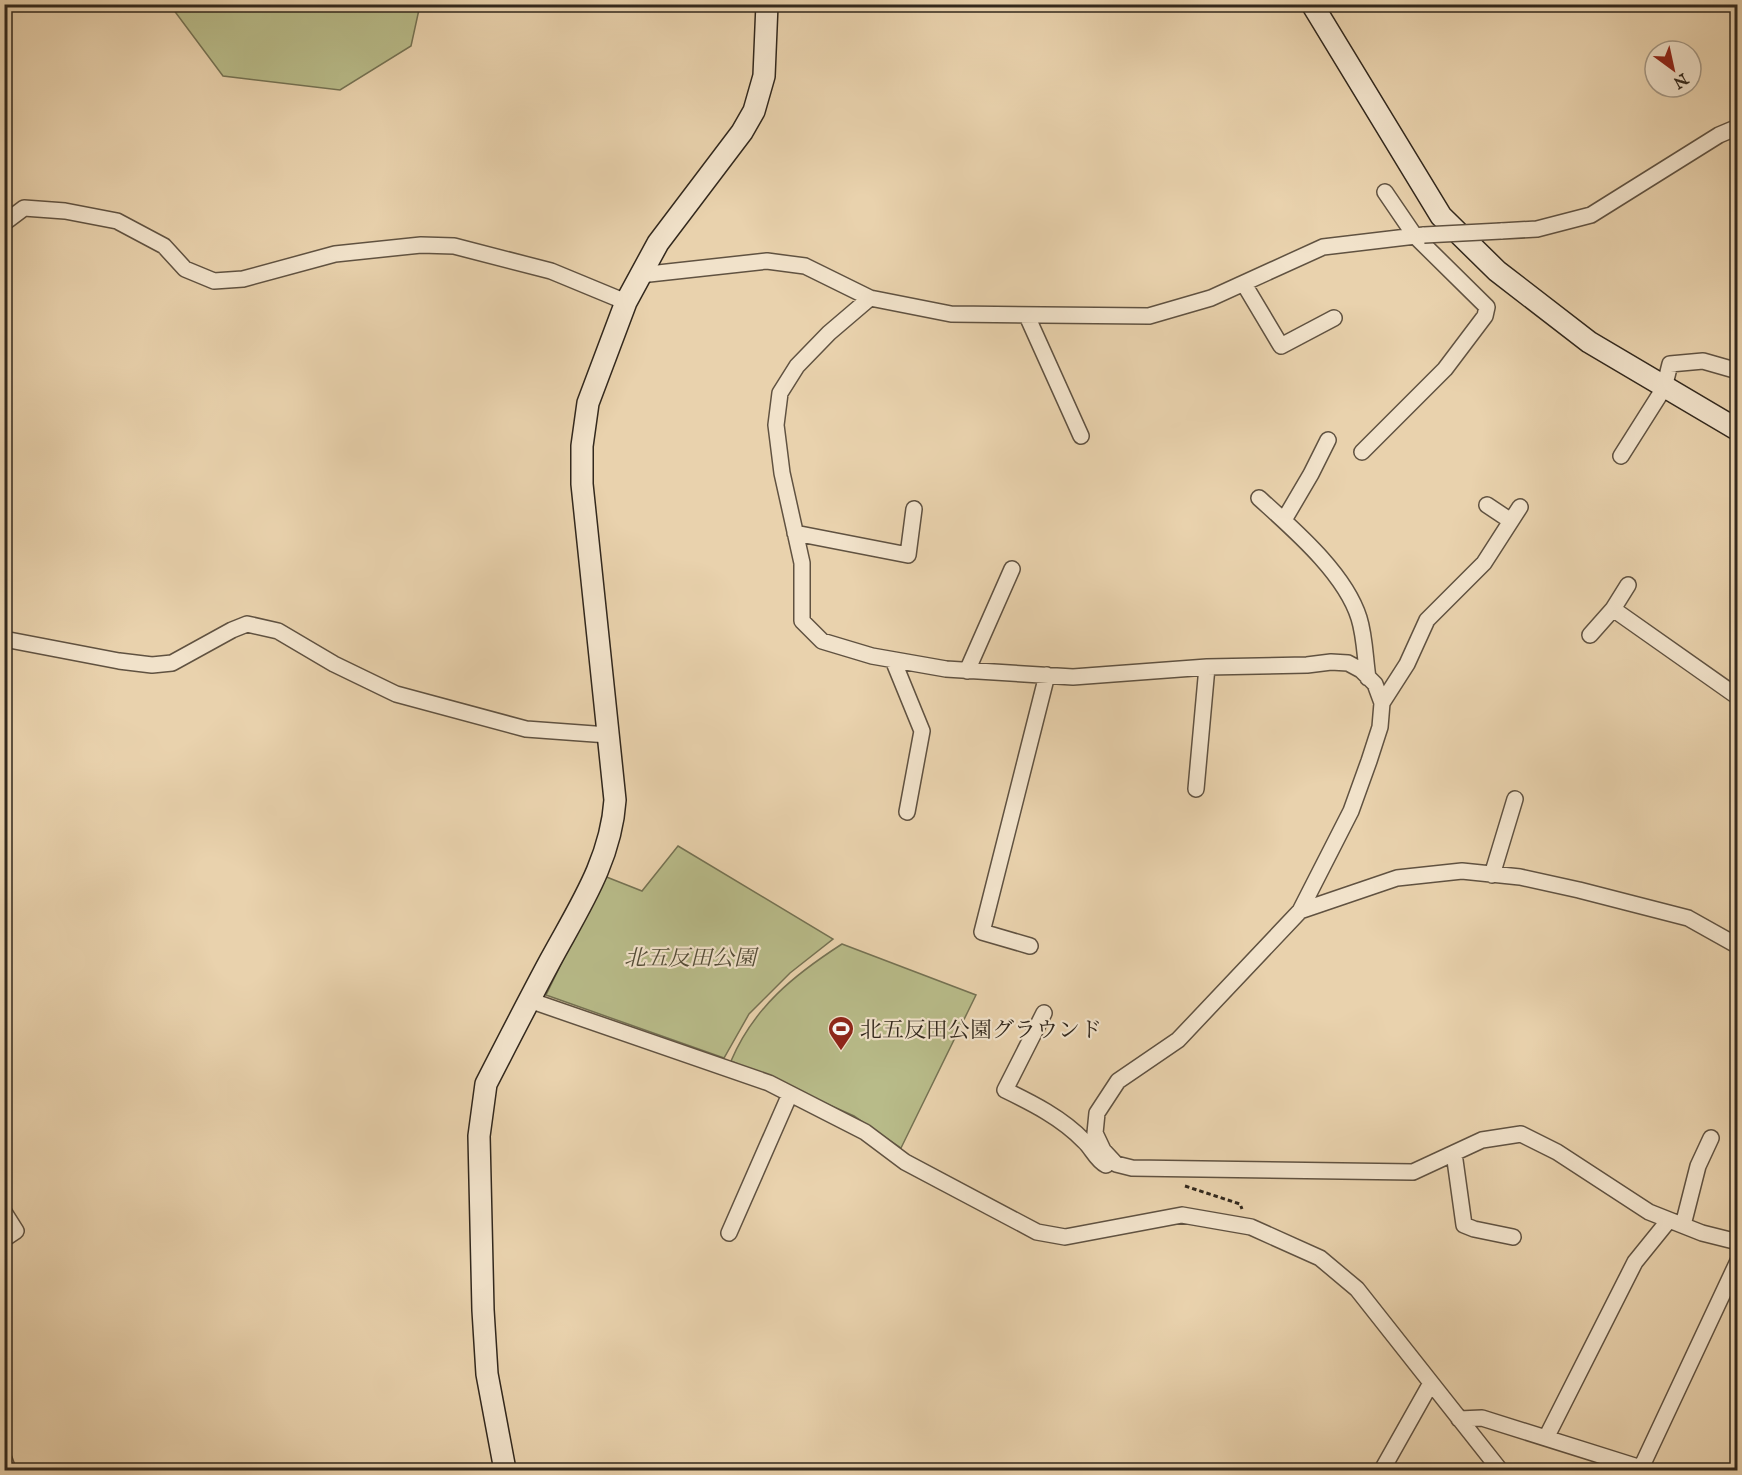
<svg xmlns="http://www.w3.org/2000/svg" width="1742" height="1475" viewBox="0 0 1742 1475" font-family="'IM FELL English','Noto Serif JP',serif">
<rect width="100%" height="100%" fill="#e9d2ad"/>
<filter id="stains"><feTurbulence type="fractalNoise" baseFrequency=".00333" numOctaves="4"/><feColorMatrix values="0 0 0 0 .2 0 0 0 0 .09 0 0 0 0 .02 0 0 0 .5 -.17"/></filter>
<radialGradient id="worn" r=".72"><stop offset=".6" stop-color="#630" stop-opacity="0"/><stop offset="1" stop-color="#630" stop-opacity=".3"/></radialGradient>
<!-- green -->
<path fill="#b8bb89" stroke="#757253" stroke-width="1.5" d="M170 5H420L411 46 340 90 223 76Z
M678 846 833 939 790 973 749 1014 724 1058 546 995 604 876 642 891Z
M842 944 976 995 901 1148 854 1116 731 1061C754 1007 794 975 842 944Z"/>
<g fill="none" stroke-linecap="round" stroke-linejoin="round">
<defs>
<path id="street" d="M4 223 24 208 65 211 117 221 164 246 185 269 214 281 243 279 335 254 421 245 454 246 551 271 626 302
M1501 231 1537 229 1591 215 1719 135 1738 127
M640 275 767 261 805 266 870 298 951 314 1149 316 1211 298 1323 247 1424 235
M1244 284 1281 346 1334 318
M870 298 829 333 797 366 780 393 776 425 782 473 802 563V621L822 641 872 656 946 669 1073 677 1207 667 1307 665 1331 662 1348 663 1361 670 1375 684 1382 703 1380 727 1369 761 1351 811 1300 911 1178 1040 1118 1081 1097 1113 1095 1133 1103 1150 1116 1164 1132 1168 1413 1172 1482 1140 1521 1134 1557 1152 1649 1212 1702 1233 1738 1242
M1027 316 1081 436
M1362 452 1445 369 1485 316 1487 307 1415 236 1385 192
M1621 456 1664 388 1670 364 1703 361 1738 371
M1259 498C1293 529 1345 573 1359 618 1365 637 1365 659 1368 678
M1487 505 1511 521
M1284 520 1311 474 1328 440
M795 533 908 555 914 509
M1628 585 1613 609 1738 697
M1590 635 1613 609
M4 639 119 661 152 665 172 663 232 630 247 624 278 631 334 664 396 694 526 729 608 735
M893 660 922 731 907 812
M967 671 1012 569
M1382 703 1407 664 1427 620 1484 563 1520 507
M1196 789 1207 667
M1492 875 1515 799
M1300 911 1397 878 1462 871 1520 877 1579 890 1688 918 1738 946
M1030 946 982 932 1047 675
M529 1000 769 1083 865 1132 905 1162 1037 1232 1065 1237 1182 1215 1251 1227 1320 1258 1357 1289 1500 1470
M1044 1013 1005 1090C1032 1103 1062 1118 1084 1141 1092 1148 1096 1160 1106 1165
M1454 1153 1464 1225 1474 1229 1513 1237
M4 1212 16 1231 4 1239
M1683 1225 1698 1166 1711 1138
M729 1233 790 1094
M1459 1419 1482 1418 1641 1468 1738 1261
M1546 1438 1635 1262 1669 1220
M4 1459 8 1470
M1382 1470 1431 1383"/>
<path id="secondary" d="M1312 4 1441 216 1497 271 1589 342 1738 430
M505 1470 487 1374 483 1310 479 1136 486 1084C507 1043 528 1002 550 961 578 909 611 861 615 800L582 484V446L588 403 626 302 658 243 742 132 754 111 764 76 767 4"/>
</defs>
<!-- street casing -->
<use href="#street" stroke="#605241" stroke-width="18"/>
<!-- secondary casing -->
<use href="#secondary" stroke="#32281d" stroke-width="24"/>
<!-- path -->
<path stroke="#32281d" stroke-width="3" stroke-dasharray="4.5 3" stroke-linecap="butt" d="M1185 1186 1240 1204 1242 1209"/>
<!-- street -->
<use href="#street" stroke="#f1e2ca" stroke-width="15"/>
<!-- secondary -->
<use href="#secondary" stroke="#f1e2ca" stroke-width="21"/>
<defs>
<path id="street-bridge" d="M1424 235 1501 231"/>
</defs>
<!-- street-bridge casing -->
<use href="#street-bridge" stroke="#605241" stroke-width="18" stroke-linecap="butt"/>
<!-- street-bridge -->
<use href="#street-bridge" stroke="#f1e2ca" stroke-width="15"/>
</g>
<!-- icons -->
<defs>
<symbol id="stadium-pin" viewBox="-11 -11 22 30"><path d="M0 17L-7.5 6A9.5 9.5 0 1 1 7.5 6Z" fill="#8f2418" stroke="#f1e2ca"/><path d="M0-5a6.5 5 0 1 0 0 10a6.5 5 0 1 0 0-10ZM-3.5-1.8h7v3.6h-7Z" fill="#fff"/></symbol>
</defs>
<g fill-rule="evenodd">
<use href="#stadium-pin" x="826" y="1014" width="30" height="40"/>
</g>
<g text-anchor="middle" stroke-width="4.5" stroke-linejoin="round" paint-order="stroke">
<!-- park labels -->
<g font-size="22" font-style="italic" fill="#544d38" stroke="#f1e2ca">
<text x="690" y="965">北五反田公園</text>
</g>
<!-- poi labels -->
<g font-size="22" fill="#32281d" stroke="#f1e2ca" text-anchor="start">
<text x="860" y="1037">北五反田公園グラウンド</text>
</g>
</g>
<!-- margin -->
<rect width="1742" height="1475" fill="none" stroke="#e9d2ad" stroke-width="24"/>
<rect x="6" y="6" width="1730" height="1463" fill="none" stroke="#32281d" stroke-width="3"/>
<rect x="12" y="12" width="1718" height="1451" fill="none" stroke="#32281d" stroke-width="1.5"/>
<!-- north arrow -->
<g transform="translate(1673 69) rotate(147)"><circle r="28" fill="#f1e2ca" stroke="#a59885" stroke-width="1.5"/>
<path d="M0-4.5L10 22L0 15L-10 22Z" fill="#8f2418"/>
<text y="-9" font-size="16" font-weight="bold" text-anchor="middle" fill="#32281d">N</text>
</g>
<rect width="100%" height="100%" filter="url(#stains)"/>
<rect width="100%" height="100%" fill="url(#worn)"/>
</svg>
